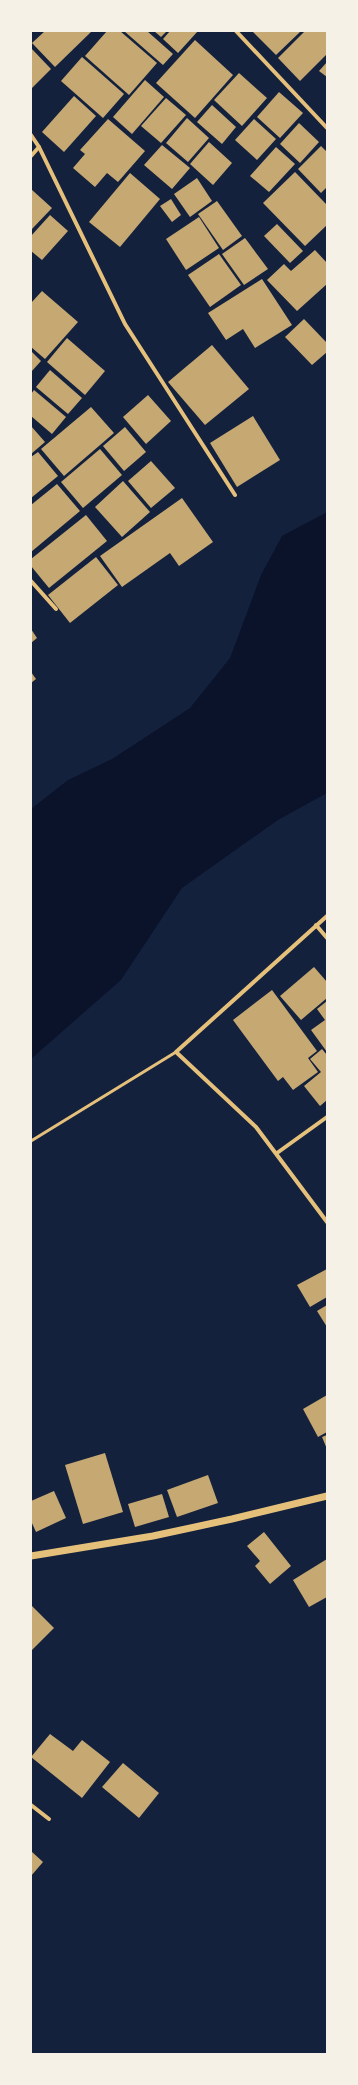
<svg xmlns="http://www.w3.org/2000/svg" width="358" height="2085" viewBox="0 0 358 2085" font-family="Quicksand,sans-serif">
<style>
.water{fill:#0b132b}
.building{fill:#c6a872}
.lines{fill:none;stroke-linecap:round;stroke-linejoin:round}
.service{stroke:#e5c07b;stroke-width:3}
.minor{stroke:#e5c07b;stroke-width:4}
.tertiary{stroke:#e5c07b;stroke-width:7}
</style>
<rect width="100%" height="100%" fill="#14213d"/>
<path class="water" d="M327 512V793L278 820 182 888 121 980 31 1059V809L68 780 112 759 190 708 230 658 261 575 282 536Z"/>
<g class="building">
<path d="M45 31H92L55 67 32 43Z"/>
<path d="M107 31H120L157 63 129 95 85 56Z"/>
<path d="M124 31H147L173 54 163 65Z"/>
<path d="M154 31H167L161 37Z"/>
<path d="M170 31H198L178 53 163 39Z"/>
<path d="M252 31H301L276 55Z"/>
<path d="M305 31H327V54L300 81 278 58Z"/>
<path d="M195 40 233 75 195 118 156 83Z"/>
<path d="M31 48 51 69 31 89Z"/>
<path d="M82 57 124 94 103 118 61 81Z"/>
<path d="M327 62V77L319 71Z"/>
<path d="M239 73 267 98 242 126 214 100Z"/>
<path d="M145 80 164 97 132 134 113 117Z"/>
<path d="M279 92 303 113 280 138 257 117Z"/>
<path d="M74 96 96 116 64 152 42 132Z"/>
<path d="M166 98 186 115 161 143 141 126Z"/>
<path d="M212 105 236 127 222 144 197 122Z"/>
<path d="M187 118 209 138 188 162 166 143Z"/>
<path d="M108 119 145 151 118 182 107 173 95 187 73 168 85 154 80 150Z"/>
<path d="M254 119 276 139 257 160 235 140Z"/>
<path d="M299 123 319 142 300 163 280 144Z"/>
<path d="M209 142 232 163 213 185 190 164Z"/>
<path d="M162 145 190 168 172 189 144 165Z"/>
<path d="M321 146 327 152V187L321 193 298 169Z"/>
<path d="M276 147 295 164 269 192 250 176Z"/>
<path d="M295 172 327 205V225L305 246 263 203Z"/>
<path d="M130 173 160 199 120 247 89 222Z"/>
<path d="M197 178 212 201 190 217 174 194Z"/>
<path d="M31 189 52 208 31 230Z"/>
<path d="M171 199 181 215 172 222 160 206Z"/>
<path d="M217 201 242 236 223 250 198 214Z"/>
<path d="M50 215 68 231 42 260 31 251V236Z"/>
<path d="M199 217 219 248 186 270 166 239Z"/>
<path d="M277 224 303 251 290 263 264 236Z"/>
<path d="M245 238 268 269 244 285 222 254Z"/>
<path d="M315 250 327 263V284L297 311 267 280 284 264 291 271Z"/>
<path d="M219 254 241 285 210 307 188 275Z"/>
<path d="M262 279 292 325 255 348 243 329 226 340 208 313Z"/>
<path d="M42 291 78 322 45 359 31 347V303Z"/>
<path d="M304 319 327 343V352L312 365 285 337Z"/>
<path d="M67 338 105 371 85 395 47 362Z"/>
<path d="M212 345 249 389 205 425 168 382Z"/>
<path d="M31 351 41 361 31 372Z"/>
<path d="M50 370 82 398 68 414 36 387Z"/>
<path d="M34 390 66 417 52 434 31 416V394Z"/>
<path d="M148 395 171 421 146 444 123 417Z"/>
<path d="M91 407 114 433 64 476 41 449Z"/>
<path d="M253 416 280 460 237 487 210 443Z"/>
<path d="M31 426 45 442 31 454Z"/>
<path d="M125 427 146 452 124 471 103 446Z"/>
<path d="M100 449 122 475 83 508 61 482Z"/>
<path d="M38 452 58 476 31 498V457Z"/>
<path d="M151 461 175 488 151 508 128 481Z"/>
<path d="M123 481 150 512 122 537 95 507Z"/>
<path d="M57 484 80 511 31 552V505Z"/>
<path d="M182 498 213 542 179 566 170 553 122 587 100 556Z"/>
<path d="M86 515 107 541 49 588 31 566V559Z"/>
<path d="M96 557 118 585 70 623 48 595Z"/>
<path d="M31 629 37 638 31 643Z"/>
<path d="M31 672 36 679 31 683Z"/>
<path d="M314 967 327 982V998L301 1020 280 996Z"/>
<path d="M272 990 317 1051 308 1058 318 1072 293 1090 283 1077 278 1081 233 1020Z"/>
<path d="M327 1001V1052L311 1030 325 1020 317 1009Z"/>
<path d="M322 1049 327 1055V1100L320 1106 304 1086 321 1072 310 1059Z"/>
<path d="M327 1269V1297L310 1307 297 1285Z"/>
<path d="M327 1305V1327L317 1311Z"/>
<path d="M327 1395V1432L318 1437 303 1409Z"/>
<path d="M327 1435V1449L322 1437Z"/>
<path d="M105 1453 123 1512 83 1524 65 1465Z"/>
<path d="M208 1475 218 1503 177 1517 167 1490Z"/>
<path d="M54 1491 66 1518 36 1532 31 1521V1501Z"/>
<path d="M162 1494 169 1517 135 1527 128 1504Z"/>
<path d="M264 1532 291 1566 270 1584 255 1566 260 1561 247 1546Z"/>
<path d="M327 1559V1597L309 1607 293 1580Z"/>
<path d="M31 1605 54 1628 31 1651Z"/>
<path d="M50 1734 73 1751 82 1740 110 1762 82 1798 31 1757Z"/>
<path d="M123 1763 159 1793 139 1818 102 1787Z"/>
<path d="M31 1851 43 1862 31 1876Z"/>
</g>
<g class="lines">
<path class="service" d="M31 1141 176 1052"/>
<g class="minor">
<path d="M236 31 327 128"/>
<path d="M31 135 39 147 125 324 235 495"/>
<path d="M31 156 39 147"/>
<path d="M31 581 56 609"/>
<path d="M327 916 176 1052 256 1127 327 1222"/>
<path d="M316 925 327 938"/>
<path d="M277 1153 327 1117"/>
<path d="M31 1805 49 1819"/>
</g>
<path class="tertiary" d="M31 1556 153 1536 232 1519 327 1496"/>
</g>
<rect width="358" height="2085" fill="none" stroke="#f6f1e7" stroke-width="64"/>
</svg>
